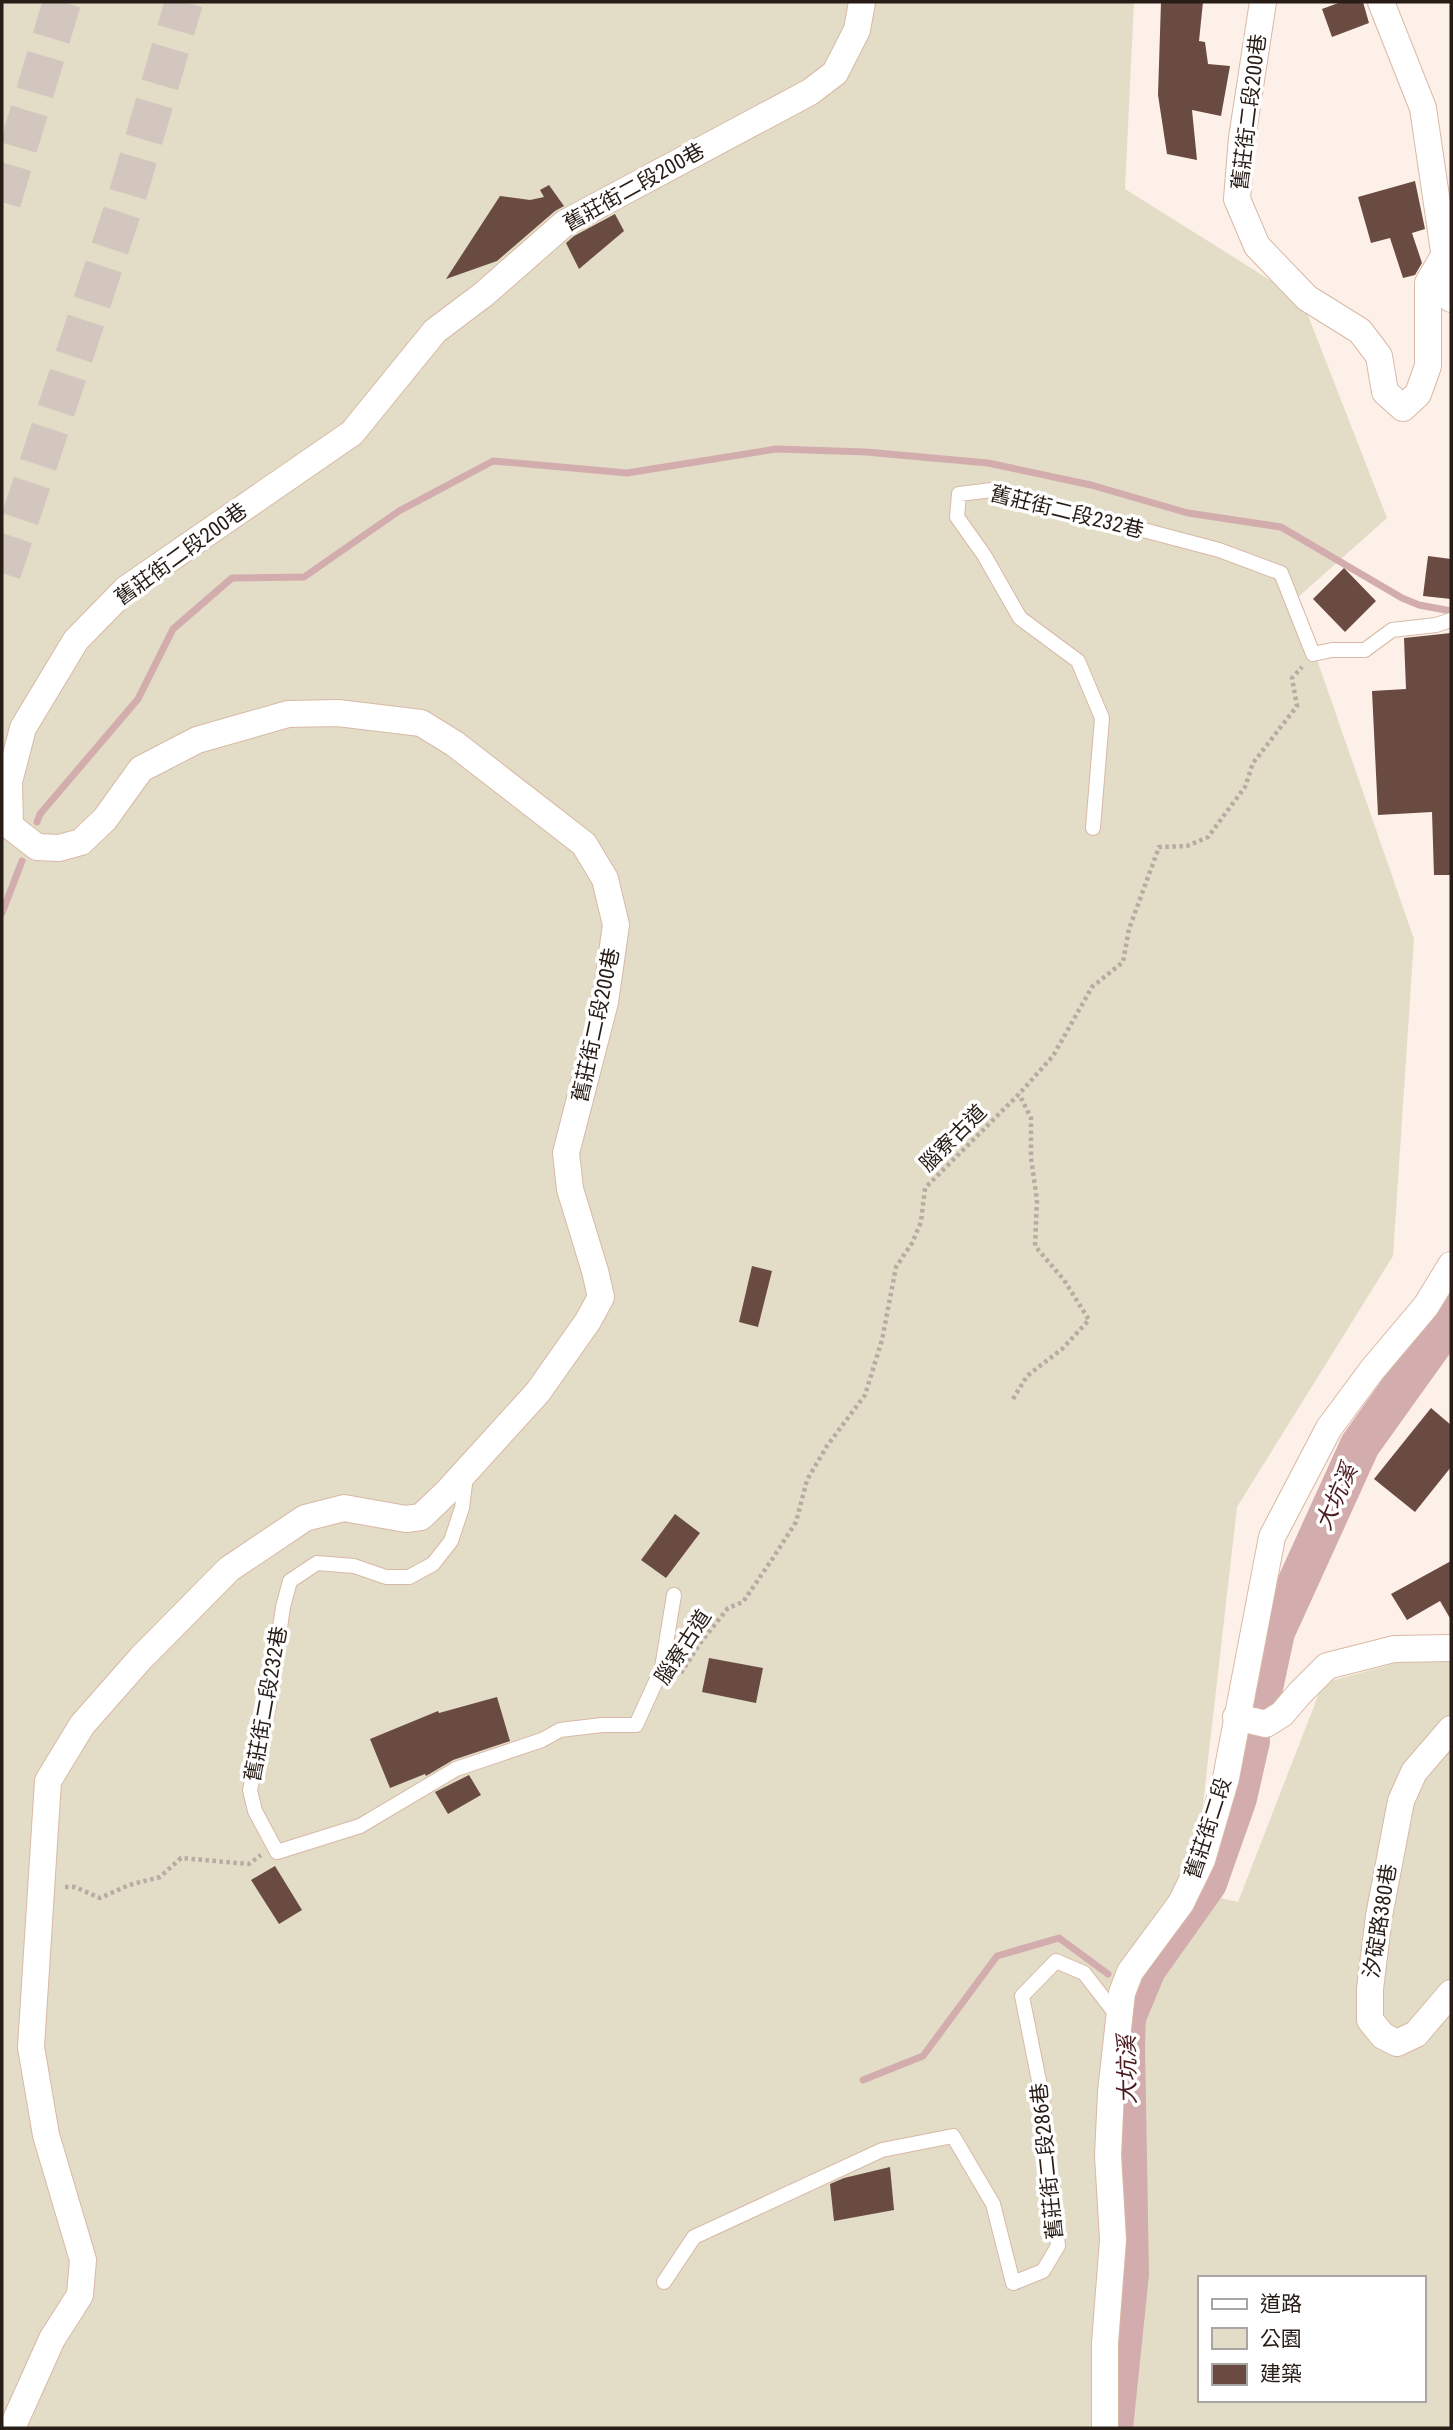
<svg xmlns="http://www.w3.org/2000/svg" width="1453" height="2430" viewBox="0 0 1453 2430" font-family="'Roboto Condensed','Noto Sans TC',sans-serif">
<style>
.green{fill:#e3ddc8;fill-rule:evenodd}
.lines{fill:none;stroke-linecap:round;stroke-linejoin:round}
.stream{stroke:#d3adae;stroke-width:7}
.river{stroke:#d3adae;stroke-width:40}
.building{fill:#6a4b42}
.highway-tunnel{stroke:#d2c6be;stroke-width:38;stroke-dasharray:38 19;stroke-linecap:butt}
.lane-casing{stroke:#d8b9a5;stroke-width:16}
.street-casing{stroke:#d8b9a5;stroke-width:28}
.path{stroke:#b7aba3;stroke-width:4.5;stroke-dasharray:3.5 3.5;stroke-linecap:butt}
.lane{stroke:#fff;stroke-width:14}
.street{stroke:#fff;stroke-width:26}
.labels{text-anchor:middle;stroke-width:7;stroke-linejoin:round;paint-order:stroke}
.street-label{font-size:21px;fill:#281d16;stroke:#fff}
.water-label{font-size:23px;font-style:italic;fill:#4c1b20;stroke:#fff}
</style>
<rect width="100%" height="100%" fill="#fdf0e8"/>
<path class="green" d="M2 2H1134L1125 189 1302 300 1387 518 1296 599 1414 939 1393 1256 1237 1507 1193 1892 1238 1902 1323 1683 1451 1648V2428H2ZM1199 2278H1423V2400H1199Z"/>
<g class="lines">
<g class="stream">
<path d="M37 822 40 814 138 699 173 629 232 578 304 577 399 511 493 461 627 473 776 449 866 452 988 463 1091 485 1188 513 1281 527 1402 598 1419 605 1451 611"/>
<path d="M2 913 22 861"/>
<path d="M863 2080 923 2056 997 1956 1059 1938 1108 1974"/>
</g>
<g class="river">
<path d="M1260 1702 1275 1632 1360 1445 1445 1326 1451 1312"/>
<path d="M1113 2428 1129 2274 1125 2044 1126 2017 1146 1969 1207 1883 1237 1798 1250 1741"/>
</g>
</g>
<g class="building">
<path d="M1161 2H1203L1199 41 1205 42 1208 64 1230 66 1221 116 1192 110 1197 160 1167 154 1158 95Z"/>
<path d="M1341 2H1363L1369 23 1332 37 1322 9Z"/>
<path d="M1415 181 1425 229 1412 233 1422 263 1415 275 1403 278 1390 238 1371 243 1358 197Z"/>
<path d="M549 185 564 206 555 211 497 261 446 279 500 196 530 200 544 197 540 190Z"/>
<path d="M615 214 624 231 579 269 566 243 574 236Z"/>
<path d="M1428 556 1451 559V599L1423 596Z"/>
<path d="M1344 568 1376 601 1345 632 1313 599Z"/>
<path d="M1451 633V875H1434L1432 812 1378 815 1372 691 1406 689 1404 638Z"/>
<path d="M752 1266 772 1271 758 1327 739 1322Z"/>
<path d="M1431 1408 1451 1425V1467L1415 1512 1374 1479Z"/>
<path d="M675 1514 700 1533 666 1578 641 1560Z"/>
<path d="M1451 1561V1620L1440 1601 1407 1620 1391 1594Z"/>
<path d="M709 1658 763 1668 756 1703 702 1692Z"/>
<path d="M497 1697 510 1741 453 1760 426 1776 425 1774 390 1788 370 1739 438 1711 439 1713Z"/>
<path d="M469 1775 481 1795 448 1814 435 1792Z"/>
<path d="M275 1866 302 1910 279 1924 251 1880Z"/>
<path d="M890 2167 894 2210 834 2221 830 2184 844 2178Z"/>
</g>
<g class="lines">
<g class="highway-tunnel">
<path d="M2 202 62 2"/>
<path d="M2 573 127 197 184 2"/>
</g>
<defs>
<g id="lane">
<path d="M1093 828 1102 718 1078 661 1020 618 984 555 957 517 959 494 992 490 1219 550 1281 573 1313 654 1332 650H1365L1392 630 1436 625 1451 620"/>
<path d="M466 1476 462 1508 451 1541 433 1564 409 1577H386L354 1566 317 1563 290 1581 283 1607 269 1705 250 1790 255 1811 277 1852 360 1826 456 1769 542 1740 560 1730 602 1725H636L662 1668 674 1595"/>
<path d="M664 2282 694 2237 882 2150 953 2136 993 2204 1013 2283 1043 2271 1058 2246 1042 2096 1022 1996 1056 1961 1084 1973 1119 2018"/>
</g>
<g id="street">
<path d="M1263 2 1242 138 1237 199 1257 246 1307 298 1360 331 1379 356 1385 392 1403 408 1418 394 1428 366V283L1445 254"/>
<path d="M1381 2 1423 108 1451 299"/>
<path d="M1236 1717 1266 1724 1282 1714 1300 1693 1327 1666 1394 1649 1451 1648"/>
<path d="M1451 1729 1414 1772 1401 1801 1379 1916 1370 1989V2020L1383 2036 1397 2043 1416 2034 1451 1993"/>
<path d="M12 2428 52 2339 80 2295 83 2260 46 2135 31 2047 48 1781 82 1725 141 1658 229 1569 305 1518 344 1508 406 1519 421 1517 449 1490 538 1392 588 1321 601 1297 595 1271 570 1189 566 1153 605 1002 616 925 605 879 584 844 455 744 421 723 338 713 288 714 197 740 141 769 105 819 81 842 59 848 37 847 10 826 9 782 23 728 76 640 126 589 352 433 435 331 484 294 565 223 810 92 835 73 857 30 862 2"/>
<path d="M1105 2428V2343L1113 2240 1108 2155 1111 2092 1122 1993 1130 1972 1181 1903 1202 1860 1226 1778 1272 1537 1329 1428 1372 1370 1426 1306 1451 1265"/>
</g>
</defs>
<use href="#lane" class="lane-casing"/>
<use href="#street" class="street-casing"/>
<g class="path">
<path d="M1013 1399 1027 1376 1062 1349 1089 1320 1064 1280 1035 1246 1037 1200 1031 1158V1118L1019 1094"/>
<path d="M681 1673 701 1642 728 1608 743 1602 773 1558 796 1522 807 1480 827 1446 865 1395 882 1340 896 1267 912 1243 921 1222 925 1188 1019 1094 1053 1056 1092 987 1123 962 1129 929 1159 847 1187 846 1208 837 1245 787 1253 763 1297 706 1292 678 1302 667"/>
<path d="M65 1887H75L100 1898 129 1885 160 1877 181 1858 249 1864 261 1855"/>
</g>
<use href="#lane" class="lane"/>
<use href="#street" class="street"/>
</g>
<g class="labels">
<g class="street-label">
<text transform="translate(1249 112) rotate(-83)" y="7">舊莊街二段200巷</text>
<text transform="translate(634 187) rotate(-29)" y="7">舊莊街二段200巷</text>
<text transform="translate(1067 512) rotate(14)" y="7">舊莊街二段232巷</text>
<text transform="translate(181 554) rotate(-36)" y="7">舊莊街二段200巷</text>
<text transform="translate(596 1025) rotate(-78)" y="7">舊莊街二段200巷</text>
<text transform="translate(953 1138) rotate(-45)" y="7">腦寮古道</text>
<text transform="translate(683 1647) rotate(-57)" y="7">腦寮古道</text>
<text transform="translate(266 1704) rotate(-80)" y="7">舊莊街二段232巷</text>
<text transform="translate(1208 1828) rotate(-72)" y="7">舊莊街二段</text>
<text transform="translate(1380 1921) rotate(-81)" y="7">汐碇路380巷</text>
<text transform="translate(1047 2161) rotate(-96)" y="7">舊莊街二段286巷</text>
</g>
<g class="water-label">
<text transform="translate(1336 1497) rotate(-66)" y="8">大坑溪</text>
<text transform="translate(1127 2070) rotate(-91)" y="8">大坑溪</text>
</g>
</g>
<rect width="1453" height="2430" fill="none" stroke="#281d16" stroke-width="7"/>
<rect x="1198" y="2276" width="228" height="126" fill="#ffffff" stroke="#a9a5a2" stroke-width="2"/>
<rect x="1212" y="2299" width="35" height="10" fill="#ffffff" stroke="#a9a5a2" stroke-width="2"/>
<text x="1260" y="2311" font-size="21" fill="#281d16">道路</text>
<rect x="1212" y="2328" width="35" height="21" fill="#e3ddc8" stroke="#a9a5a2" stroke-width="2"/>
<text x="1260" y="2346" font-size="21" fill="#281d16">公園</text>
<rect x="1212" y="2364" width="35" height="21" fill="#6a4b42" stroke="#a9a5a2" stroke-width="2"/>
<text x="1260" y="2381" font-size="21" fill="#281d16">建築</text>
</svg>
